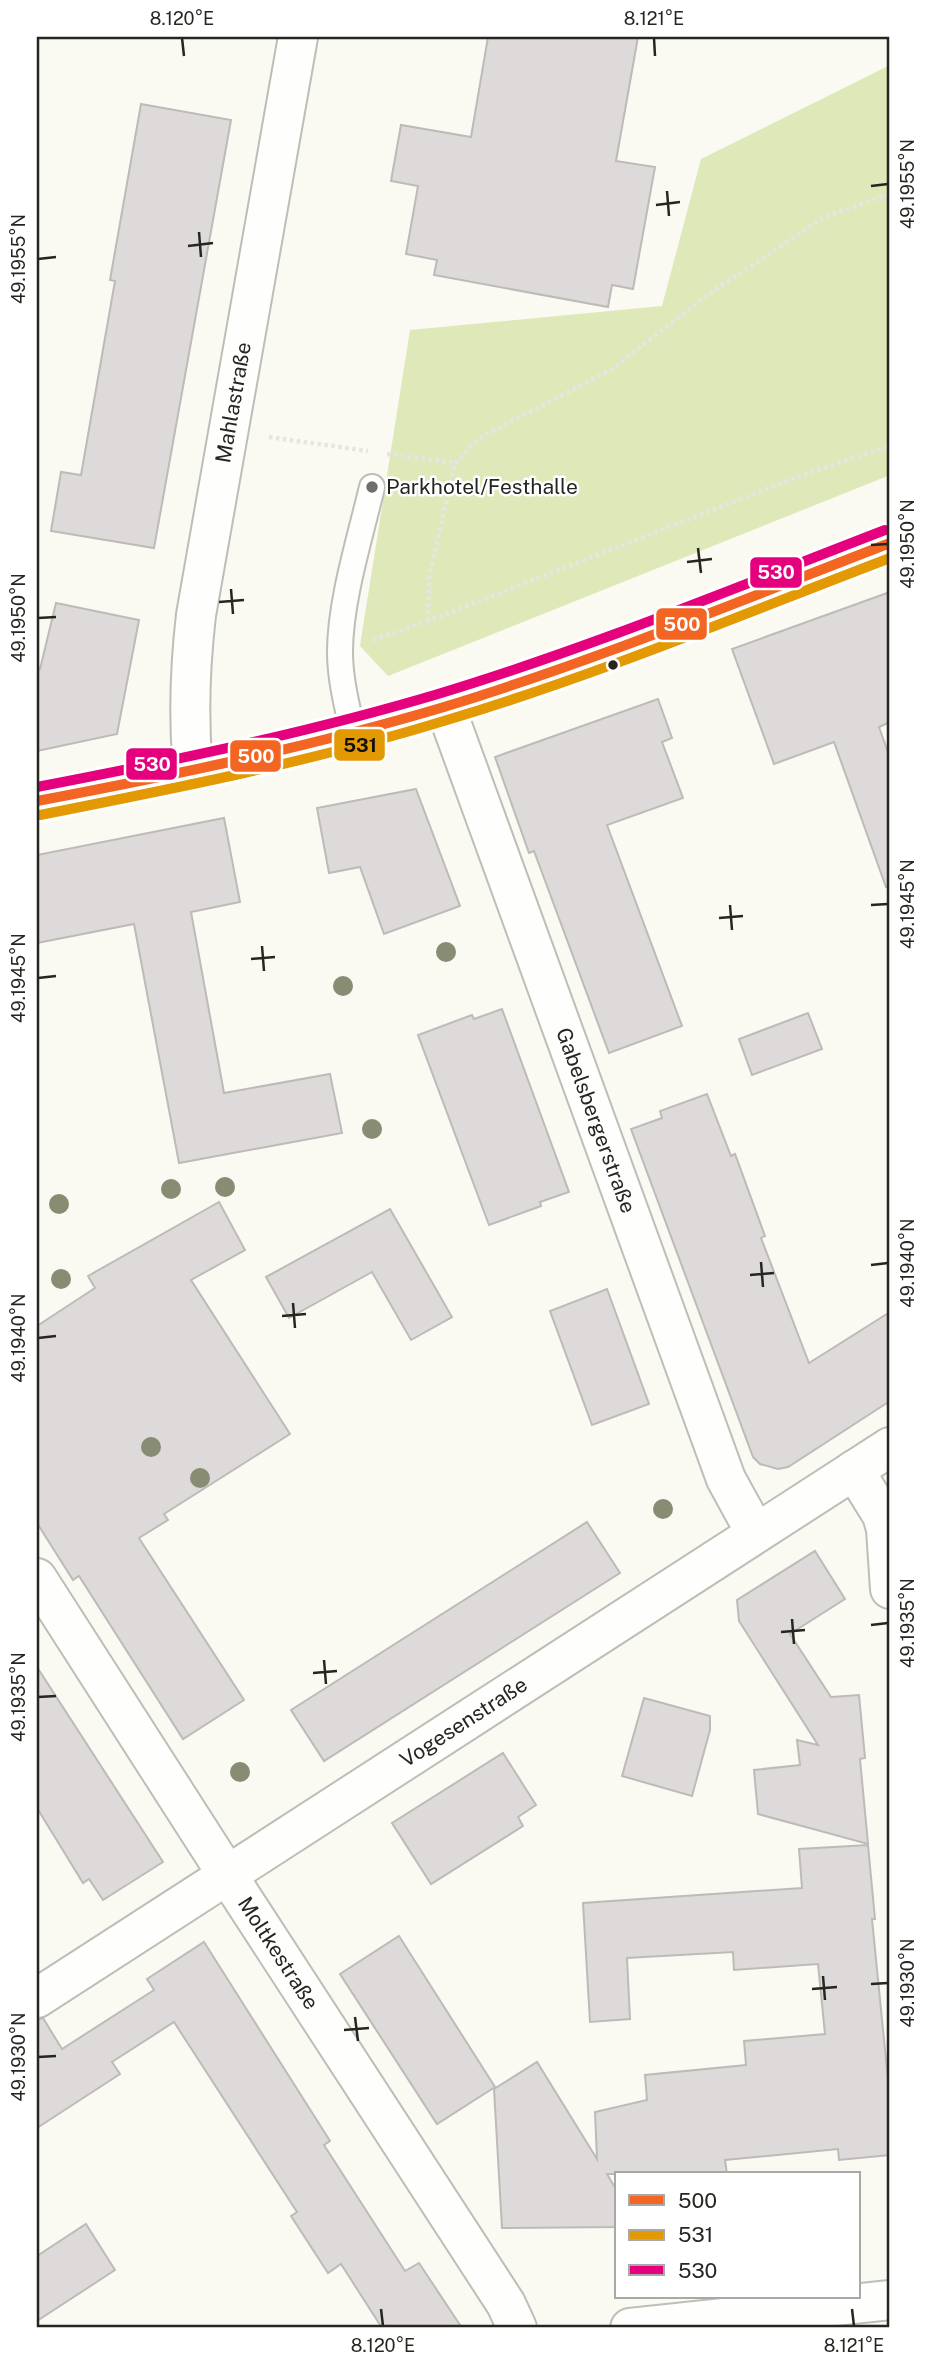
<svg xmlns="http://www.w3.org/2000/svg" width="927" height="2365" viewBox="0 0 927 2365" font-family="'Public Sans',sans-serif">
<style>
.green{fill:#dee8b9}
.building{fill:#dddad9;stroke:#bdbbb9;stroke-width:2}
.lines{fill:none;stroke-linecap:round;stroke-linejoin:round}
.lane-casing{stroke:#bebeb8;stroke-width:28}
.street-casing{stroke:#bebeb8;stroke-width:42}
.secondary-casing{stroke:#bebeb8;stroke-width:42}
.path{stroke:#e5e5e3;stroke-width:4.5;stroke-dasharray:3.5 3.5;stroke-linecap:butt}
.lane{stroke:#fefefd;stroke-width:24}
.street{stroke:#fefefd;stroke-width:38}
.secondary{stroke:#fefefd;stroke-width:38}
.bus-1-casing{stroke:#fff;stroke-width:16}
.bus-2-casing{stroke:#fff;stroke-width:16}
.bus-3-casing{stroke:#fff;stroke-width:16}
.bus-1{stroke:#f26522;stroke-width:10}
.bus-2{stroke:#e29903;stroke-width:10}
.bus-3{stroke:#e5007d;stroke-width:10}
.tree{fill:#888c72}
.ticks{fill:none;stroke:#262621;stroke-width:2.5}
.poi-dot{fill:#70706a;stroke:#fff;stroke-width:2.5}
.bus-dot{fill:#262621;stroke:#fff;stroke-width:2.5}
.labels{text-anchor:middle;stroke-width:5;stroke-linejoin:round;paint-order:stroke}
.street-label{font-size:21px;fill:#262621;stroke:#fff}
.poi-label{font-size:21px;fill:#262621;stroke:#fff;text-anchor:start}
.line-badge{stroke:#fff;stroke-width:2.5}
.badge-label{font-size:19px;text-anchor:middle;font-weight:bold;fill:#fff}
.pale-badge-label{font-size:19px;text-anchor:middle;font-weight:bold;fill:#111}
.neatline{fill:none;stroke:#262621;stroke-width:2.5}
.ticks-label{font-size:18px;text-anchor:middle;fill:#262621}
</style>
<rect width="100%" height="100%" fill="#faf9f2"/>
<path class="green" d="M890 65V475L388 676 360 646 410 330 662 306 701 159Z"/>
<g class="building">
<path d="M488 37H638L616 161 655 167 633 289 612 285 608 307 434 275 437 260 406 254 418 186 391 181 401 125 471 137Z"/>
<path d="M141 104 231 120 154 548 51 531 61 472 81 475 115 281 110 280Z"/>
<path d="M890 592V722L879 727 890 758V886L886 887 834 742 774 764 732 649Z"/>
<path d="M56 603 139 620 117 734 37 751V670L40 669Z"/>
<path d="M658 699 672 738 662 742 683 798 607 825 682 1026 609 1053 534 851 529 853 495 757Z"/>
<path d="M416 789 460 906 384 934 360 867 329 873 317 808Z"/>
<path d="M224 818 240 902 191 912 224 1093 330 1074 342 1133 179 1163 134 924 37 943V855Z"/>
<path d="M502 1009 569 1192 540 1202 541 1206 489 1225 418 1035 472 1015 474 1019Z"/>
<path d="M808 1013 822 1049 752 1075 739 1039Z"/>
<path d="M707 1094 731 1156 735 1154 765 1236 761 1238 809 1363 890 1312V1401L788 1467 778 1469 760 1464 753 1457 631 1129 662 1118 660 1111Z"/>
<path d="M219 1202 245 1250 191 1280 290 1434 164 1514 168 1520 139 1538 244 1700 183 1739 79 1576 73 1580 37 1523V1326L95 1288 88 1276Z"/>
<path d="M390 1209 452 1317 411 1340 372 1272 289 1318 266 1277Z"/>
<path d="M607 1289 649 1404 592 1425 550 1311Z"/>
<path d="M587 1522 620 1573 324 1761 291 1710Z"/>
<path d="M815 1551 845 1599 790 1634 831 1697 859 1695 865 1758 860 1759 868 1844 758 1814 754 1770 800 1765 797 1740 818 1745 739 1621 737 1600Z"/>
<path d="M37 1667 163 1862 103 1900 89 1879 83 1883 37 1808Z"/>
<path d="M644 1698 710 1716V1730L692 1796 622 1776Z"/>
<path d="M503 1753 536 1805 518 1817 523 1826 431 1884 392 1823Z"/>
<path d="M868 1845 875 1919H872L890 2100V2155L839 2160 838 2149 725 2160 727 2174H607L617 2191V2227L502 2228 494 2089 537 2062 597 2159 595 2112 647 2100 645 2075 746 2065 744 2041 825 2034 818 1964 734 1970 733 1952 627 1958 630 2019 590 2022 583 1903 802 1888 799 1849Z"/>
<path d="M399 1936 495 2087 437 2124 340 1974Z"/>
<path d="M204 1942 330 2141 324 2145 405 2271 419 2263 462 2328H382L341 2264 328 2273 291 2216 297 2212 174 2022 112 2062 120 2074 37 2128V2020L43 2018 62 2049 154 1990 147 1979Z"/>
<path d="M86 2224 115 2270 37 2321V2256Z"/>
</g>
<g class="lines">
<defs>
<path id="lane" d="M353 733C347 706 340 679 340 652 340 601 360 538 372 487"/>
<g id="street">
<path id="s1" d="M445 706 726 1479 755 1532"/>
<path id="s2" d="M193 770C188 717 190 667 196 615L298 37"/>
<path d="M854 1470 882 1515 886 1529 890 1589"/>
<path id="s3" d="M37 1578 228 1876 506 2304 517 2328"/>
<path id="s4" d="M37 1998C322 1816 605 1629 890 1447"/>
<path d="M630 2328 890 2300"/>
</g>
<path id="secondary" d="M37 801C173 775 310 747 443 707 595 661 742 599 890 543"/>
</defs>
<use href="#lane" class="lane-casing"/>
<use href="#street" class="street-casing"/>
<use href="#secondary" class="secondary-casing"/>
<g class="path">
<path d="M269 437 368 451"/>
<path d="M387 454 455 463"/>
<path d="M428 621 429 578 455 463 479 438 611 370 707 295 824 217 890 194"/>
<path d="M373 640 428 621 805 474 890 446"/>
</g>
<use href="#lane" class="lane"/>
<use href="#street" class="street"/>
<use href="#secondary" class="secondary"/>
<defs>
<path id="bus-1" d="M37 801C174 775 310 747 444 707 595 661 742 600 890 543"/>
<path id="bus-2" d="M40 815C177 788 314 761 447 720 598 675 743 614 890 558"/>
<path id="bus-3" d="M37 787C172 761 307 733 438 694 590 648 737 587 885 530"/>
</defs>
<use href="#bus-1" class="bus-1-casing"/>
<use href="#bus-2" class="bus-2-casing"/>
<use href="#bus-3" class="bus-3-casing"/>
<use href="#bus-1" class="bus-1"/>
<use href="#bus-2" class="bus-2"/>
<use href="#bus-3" class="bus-3"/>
</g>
<g class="tree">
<circle cx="446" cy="952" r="10"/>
<circle cx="343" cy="986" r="10"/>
<circle cx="372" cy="1129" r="10"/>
<circle cx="225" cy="1187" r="10"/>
<circle cx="171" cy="1189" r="10"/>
<circle cx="59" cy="1204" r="10"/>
<circle cx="61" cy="1279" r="10"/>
<circle cx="151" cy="1447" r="10"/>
<circle cx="200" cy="1478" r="10"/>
<circle cx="663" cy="1509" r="10"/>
<circle cx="240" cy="1772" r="10"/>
</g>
<path class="ticks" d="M182 38 184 56M654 38 655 56M871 186 888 184M667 191 669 216M656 205 680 202M199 232 201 257M188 246 213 243M38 259 56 257M871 545 888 544M698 548 701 573M687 562 712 559M231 589 233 614M219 602 244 600M38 618 56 617M730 905 732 930M871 905 888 904M719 918 743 916M262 946 264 971M251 959 275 957M38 978 56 976M761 1262 763 1287M871 1265 888 1263M750 1275 774 1273M293 1303 295 1328M282 1316 306 1314M38 1338 56 1336M792 1619 794 1644M871 1625 888 1623M781 1632 805 1630M324 1660 326 1684M313 1673 337 1671M38 1697 56 1696M823 1976 825 2000M871 1984 888 1983M812 1989 837 1987M355 2017 358 2041M344 2030 369 2028M38 2057 56 2056M381 2309 383 2326M852 2309 854 2326"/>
<circle class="poi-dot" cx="372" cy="487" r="7"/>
<circle class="bus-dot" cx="613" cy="665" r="6"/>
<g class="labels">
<g class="street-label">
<text dy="7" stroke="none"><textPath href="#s2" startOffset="371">Mahlastraße</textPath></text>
<text dy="7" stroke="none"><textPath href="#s1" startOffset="441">Gabelsbergerstraße</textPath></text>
<text dy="7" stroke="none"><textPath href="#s4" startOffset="508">Vogesenstraße</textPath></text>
<text dy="7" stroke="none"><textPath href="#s3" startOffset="446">Moltkestraße</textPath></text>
</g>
<g class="poi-label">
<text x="386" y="494">Parkhotel/Festhalle</text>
</g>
</g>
<g class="line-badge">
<rect x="749" y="556" width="54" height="33" rx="7" fill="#e5007d"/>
<rect x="655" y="607" width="53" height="34" rx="7" fill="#f26522"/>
<rect x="333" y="728" width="53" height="34" rx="7" fill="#e29903"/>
<rect x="229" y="739" width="53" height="34" rx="7" fill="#f26522"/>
<rect x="125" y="747" width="53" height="34" rx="7" fill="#e5007d"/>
</g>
<g class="badge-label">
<text x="776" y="579">530</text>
<text x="682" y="631">500</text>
<text x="256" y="763">500</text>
<text x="152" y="771">530</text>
</g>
<g class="pale-badge-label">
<text x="360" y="752">531</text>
</g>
<rect width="927" height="2365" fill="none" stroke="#ffffff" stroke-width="77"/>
<rect x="615" y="2172" width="245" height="126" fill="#ffffff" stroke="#a8a8a6" stroke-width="2"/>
<rect x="629" y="2195" width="35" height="10" fill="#f26522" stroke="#a8a8a6" stroke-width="2"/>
<text x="678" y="2208" font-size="21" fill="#262621">500</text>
<rect x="629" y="2230" width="35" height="10" fill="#e29903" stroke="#a8a8a6" stroke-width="2"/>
<text x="678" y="2242" font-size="21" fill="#262621">531</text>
<rect x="629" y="2265" width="35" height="10" fill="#e5007d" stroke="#a8a8a6" stroke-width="2"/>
<text x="678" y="2278" font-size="21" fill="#262621">530</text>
<rect x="38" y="38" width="850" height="2288" class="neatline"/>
<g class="ticks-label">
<text x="182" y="25">8.120°E</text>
<text x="654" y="25">8.121°E</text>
<text transform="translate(908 184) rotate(-90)" y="6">49.1955°N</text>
<text transform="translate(19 259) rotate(-90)" y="6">49.1955°N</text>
<text transform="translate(908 544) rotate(-90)" y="6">49.1950°N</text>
<text transform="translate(19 618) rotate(-90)" y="6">49.1950°N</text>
<text transform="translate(908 904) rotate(-90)" y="6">49.1945°N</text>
<text transform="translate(19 978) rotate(-90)" y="6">49.1945°N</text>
<text transform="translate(908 1263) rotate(-90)" y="6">49.1940°N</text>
<text transform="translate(19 1338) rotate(-90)" y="6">49.1940°N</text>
<text transform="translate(908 1623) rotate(-90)" y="6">49.1935°N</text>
<text transform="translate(19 1697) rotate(-90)" y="6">49.1935°N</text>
<text transform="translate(908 1983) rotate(-90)" y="6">49.1930°N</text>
<text transform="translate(19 2057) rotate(-90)" y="6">49.1930°N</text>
<text x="383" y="2352">8.120°E</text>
<text x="854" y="2352">8.121°E</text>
</g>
</svg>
